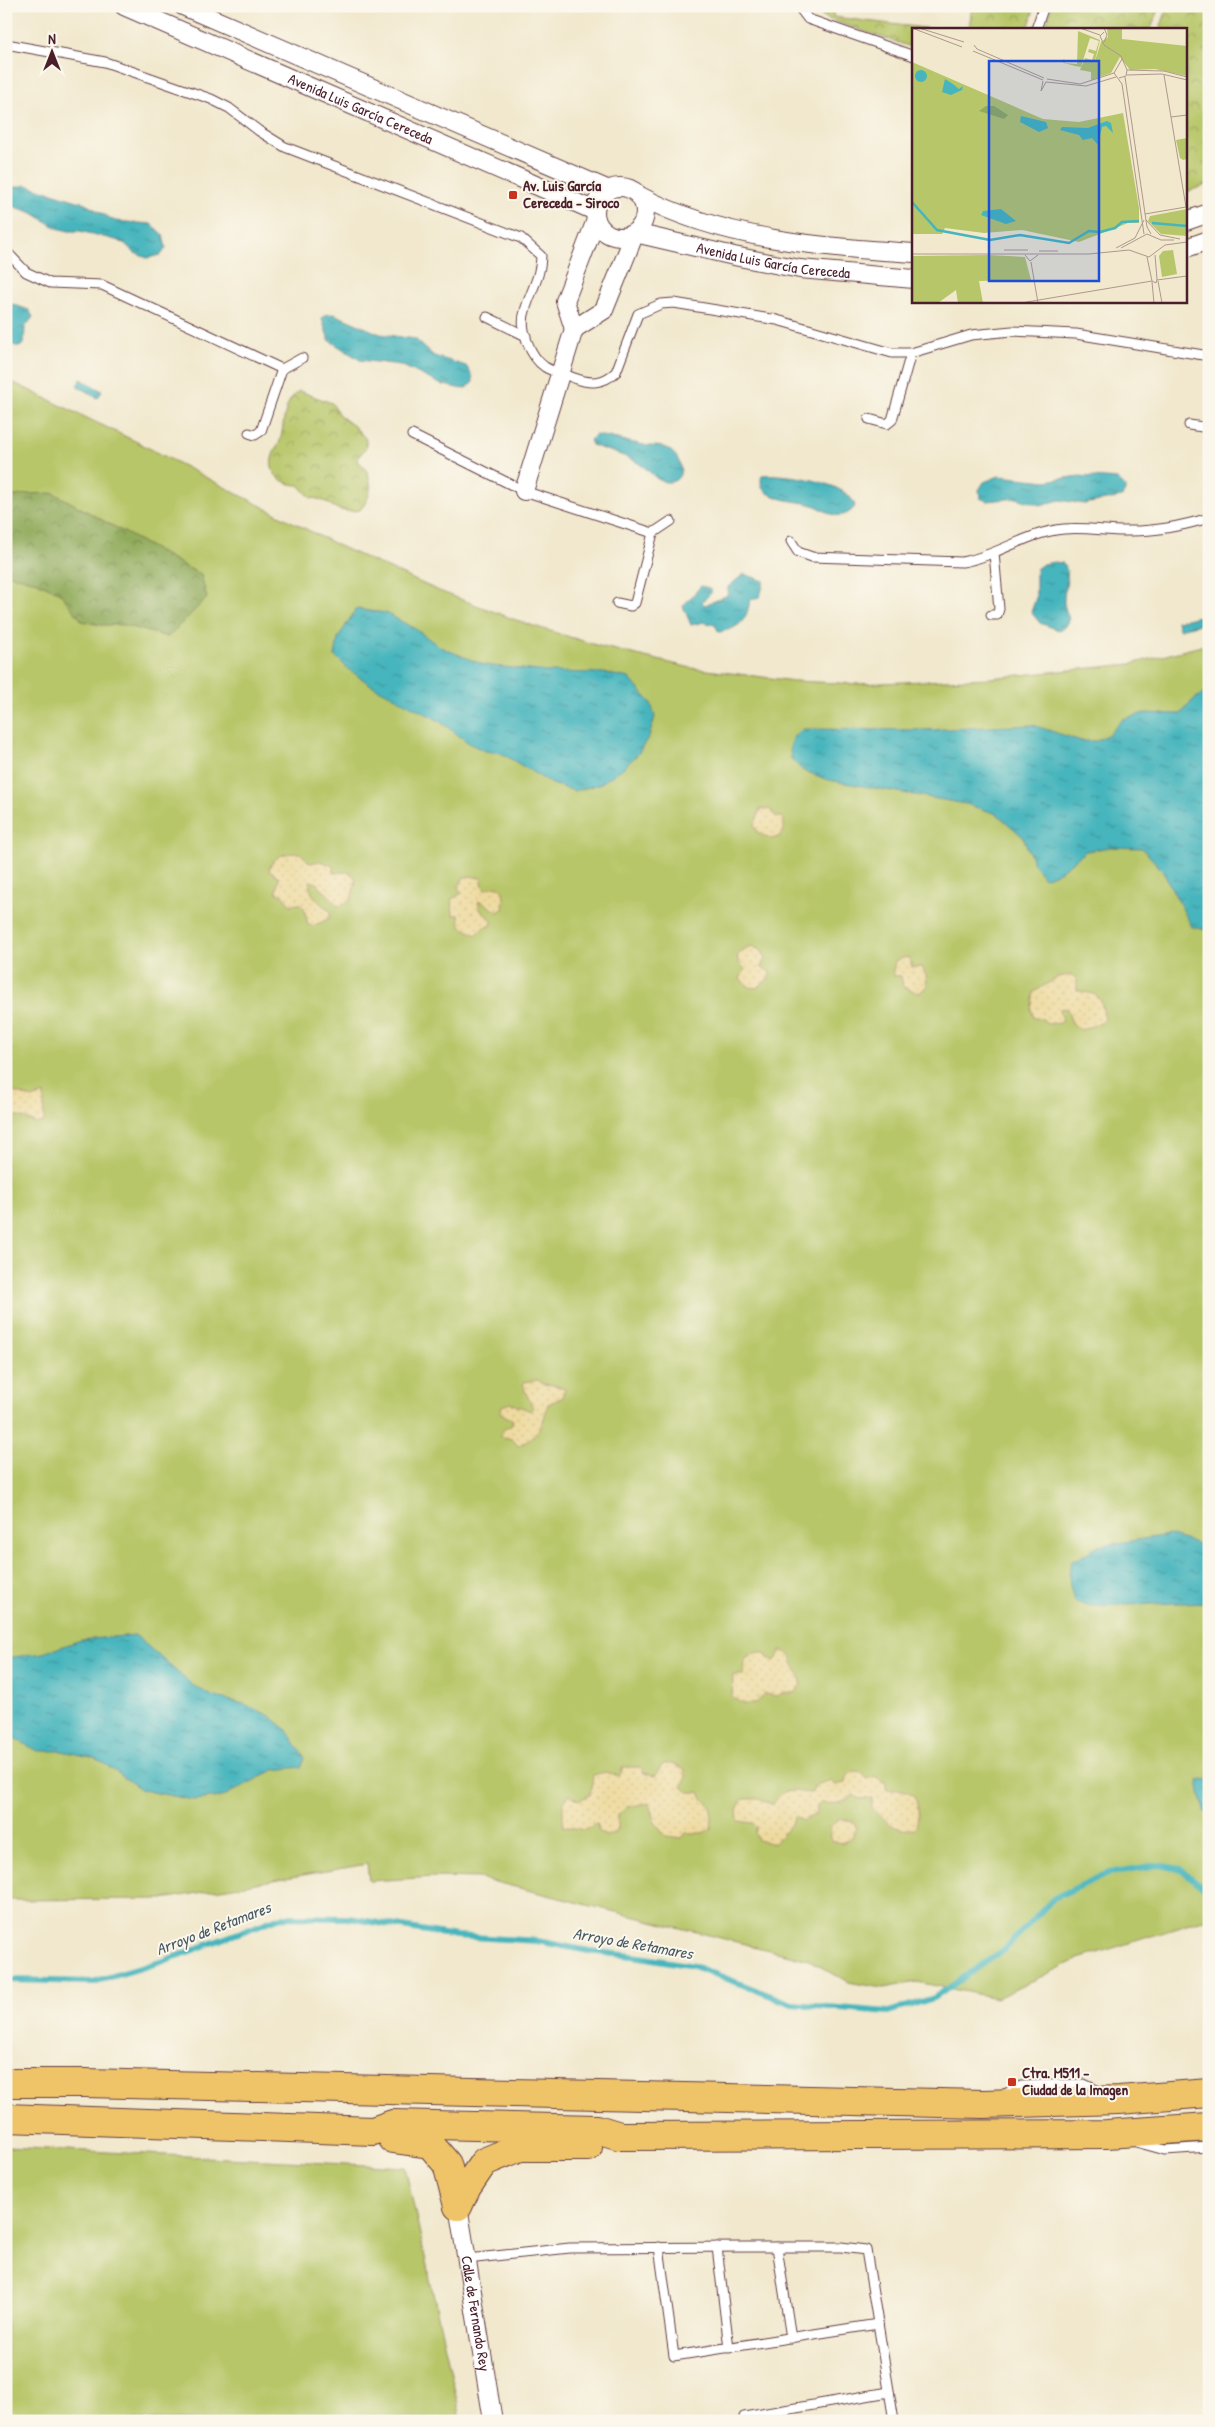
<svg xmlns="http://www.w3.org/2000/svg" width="1215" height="2427" viewBox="0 0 1215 2427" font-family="'Patrick Hand',sans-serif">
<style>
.green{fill:#b7c668;stroke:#80724a}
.forest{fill:url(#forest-crowns);stroke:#6e6544}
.sand{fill:url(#sand-dots);stroke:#9c7c64}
.park{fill:url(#park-crowns);stroke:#80724a}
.water{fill:url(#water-ripples);stroke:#486a74}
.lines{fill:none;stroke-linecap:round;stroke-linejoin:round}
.stream{stroke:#46b5bd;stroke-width:6}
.service-casing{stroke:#633d43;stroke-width:11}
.minor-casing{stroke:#633d43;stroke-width:20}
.trunk-casing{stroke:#633d43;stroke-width:30}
.service{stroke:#fff;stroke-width:9}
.minor{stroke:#fff;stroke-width:18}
.trunk{stroke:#efc469;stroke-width:28}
.poi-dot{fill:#c8321e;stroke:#fbf7ec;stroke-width:2}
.labels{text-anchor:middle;stroke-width:4;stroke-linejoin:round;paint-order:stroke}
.street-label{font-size:15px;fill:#4a1f2b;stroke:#fbf7ec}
.poi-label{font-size:15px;font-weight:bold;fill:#4a1f2b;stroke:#fbf7ec;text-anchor:start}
.water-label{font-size:16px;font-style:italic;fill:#485b65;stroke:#fbf7ec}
.inset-river{fill:none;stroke:#46b5bd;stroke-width:2.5}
.inset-road{fill:none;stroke:#ae988c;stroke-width:1}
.view{fill:#1d4ed8;fill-opacity:0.15;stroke:#1d4ed8;stroke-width:2.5}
.inset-edge{fill:none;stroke:#4a1f2b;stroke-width:2.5}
</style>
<defs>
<pattern id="forest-crowns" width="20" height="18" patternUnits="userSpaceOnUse" patternTransform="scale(1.25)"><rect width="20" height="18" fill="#91ab5c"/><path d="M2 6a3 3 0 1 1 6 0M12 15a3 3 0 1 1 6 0" fill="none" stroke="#788b4c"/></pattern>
<pattern id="sand-dots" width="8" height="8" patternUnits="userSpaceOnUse" patternTransform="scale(1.25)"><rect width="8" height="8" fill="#eeda9e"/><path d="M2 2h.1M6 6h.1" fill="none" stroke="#cebb88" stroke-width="1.8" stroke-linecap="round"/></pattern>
<pattern id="park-crowns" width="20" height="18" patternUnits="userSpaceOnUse" patternTransform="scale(1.25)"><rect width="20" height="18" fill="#b7c668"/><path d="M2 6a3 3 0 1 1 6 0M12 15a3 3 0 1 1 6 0" fill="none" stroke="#97a056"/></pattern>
<pattern id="water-ripples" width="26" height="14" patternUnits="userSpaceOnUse" patternTransform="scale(1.25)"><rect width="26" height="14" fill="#46b5bd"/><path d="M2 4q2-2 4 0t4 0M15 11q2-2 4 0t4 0" fill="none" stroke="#3c939a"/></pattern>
</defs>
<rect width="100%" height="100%" fill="#fbf7ec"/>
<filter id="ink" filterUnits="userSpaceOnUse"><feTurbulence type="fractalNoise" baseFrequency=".02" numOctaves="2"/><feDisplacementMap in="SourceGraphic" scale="10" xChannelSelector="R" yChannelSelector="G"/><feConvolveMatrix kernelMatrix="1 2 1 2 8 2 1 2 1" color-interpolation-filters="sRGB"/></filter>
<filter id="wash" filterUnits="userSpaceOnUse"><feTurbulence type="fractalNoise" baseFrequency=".0096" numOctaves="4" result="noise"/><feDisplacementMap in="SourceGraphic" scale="20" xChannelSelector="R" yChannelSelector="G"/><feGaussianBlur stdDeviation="1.12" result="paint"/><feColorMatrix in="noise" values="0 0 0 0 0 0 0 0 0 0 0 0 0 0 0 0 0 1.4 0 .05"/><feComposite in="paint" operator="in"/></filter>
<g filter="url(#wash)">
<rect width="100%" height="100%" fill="#f1e8cd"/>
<g class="green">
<path d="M6 379 139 443 339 546 439 591 524 623 599 646 691 668 794 681 859 684 990 678 1131 664 1209 644V1918L1078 1959 997 1998 917 1982 883 1988 848 1982 809 1960 479 1878 434 1877 369 1881 367 1864 163 1899 6 1900Z"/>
<path d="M6 2147 405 2167 461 2419 6 2421Z"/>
</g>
<path class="forest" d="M54 493 201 575 207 598 168 637 124 625H100L82 621 60 593 37 582 6 574V498L26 494Z"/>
<g class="sand">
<path d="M760 809H770L776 817H782L784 821V831L779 837 771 839 758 833 754 826Z"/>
<path d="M300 853 310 863 321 861 333 866 334 873C343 873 350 868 356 880L351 900 341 906 336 905C331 894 320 890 317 883L310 881C307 894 321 904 330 911V918L313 926 308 925 304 908 300 904 290 905 283 895 276 892 279 877 269 870C274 854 285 853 300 853Z"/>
<path d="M470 876 481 878 484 889C489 889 492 886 497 886 506 887 504 903 503 909L498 912 481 901 478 902 481 911 492 920 491 926 484 927 476 935 460 926 459 915H453L452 899 462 893 458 888 464 877Z"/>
<path d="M751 946 761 950 766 958 761 967 770 972 769 978 757 988 750 987 740 979 745 969 739 963 737 957 741 951Z"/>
<path d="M906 957 910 959 912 967H922L926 975 927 987 919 993 903 987 901 976H894L893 971 895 961Z"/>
<path d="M1069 975 1077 978V990L1096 995 1101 1001 1105 1018 1101 1023 1081 1030 1072 1023 1067 1009 1062 1008 1059 1010 1063 1019 1061 1023 1047 1024 1043 1019 1034 1018 1031 1010 1034 992 1058 977Z"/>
<path d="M6 1090 33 1098 44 1094V1122L36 1124C24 1117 16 1117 6 1111Z"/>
<path d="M538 1380 543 1384 555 1385 565 1389 562 1398 548 1404C542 1427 540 1435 518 1446L512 1439 499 1436 504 1429 511 1426 513 1420 500 1413 502 1406 510 1403 531 1411 533 1408 525 1391 523 1382Z"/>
<path d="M781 1650C795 1656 790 1658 796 1669 799 1675 801 1677 801 1685L795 1693H783L777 1696 765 1694 755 1704H742L732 1697 733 1675H744L745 1659 757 1652 765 1653 768 1658 775 1661Z"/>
<path d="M663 1764H673L685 1770 686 1778 682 1787 688 1792H700L703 1799 710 1805 712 1817 711 1829 703 1833H686L682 1838 666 1836 654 1821 649 1803 627 1807 618 1815V1826L615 1833 606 1836 599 1832 596 1823 585 1830 563 1826V1804L569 1794 579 1800 590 1795 593 1775 605 1772 619 1776 623 1767H641L644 1773 655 1776Z"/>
<path d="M853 1771 861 1772 867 1779 876 1776 886 1783V1790C892 1791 898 1789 903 1790 921 1794 920 1816 915 1828 895 1834 886 1820 872 1808V1798L858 1799 854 1795C843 1802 836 1806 823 1802L817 1806 816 1814 803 1821 795 1816 788 1829 774 1844 758 1840 755 1833 757 1827 752 1823 738 1821 737 1810 742 1799H759L773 1805C783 1785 793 1792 811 1793L816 1785 832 1780 835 1785 845 1783 846 1777Z"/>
<path d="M841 1819 852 1821 857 1828 852 1837 842 1843 831 1841 830 1827Z"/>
</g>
<g class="park">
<path d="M808 6H834L833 17 932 29H914V48L828 19Z"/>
<path d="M972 6H1035L1028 29H969Z"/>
<path d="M1052 6H1159L1151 29H1045Z"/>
<path d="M1168 6H1209V184L1186 192V29H1160Z"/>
<path d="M299 391 332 403 339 415 354 426 366 439V448L358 457V461C374 474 374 495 360 510 330 515 335 500 311 498L299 485C285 485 269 476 272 459 273 451 280 445 281 437 285 420 283 402 299 391Z"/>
</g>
<g class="water">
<path d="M26 185 84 203 115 221 151 224 163 235 166 248 161 255 147 258 135 253 124 243 116 240 80 231H69L57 228 33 213 9 205 7 202 12 188Z"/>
<path d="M12 304 29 310 33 317 25 327 24 343 20 347 6 343V317Z"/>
<path d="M334 314 380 334 415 339 434 356 466 366 472 375 473 382 468 387 462 389 440 384 401 365 360 360 329 340 322 319 325 315Z"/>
<path d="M81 379 102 391 98 398 77 386Z"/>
<path d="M595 435C612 437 627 442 644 445 651 447 659 445 666 448 685 457 686 484 666 482 656 481 651 472 644 467 628 455 610 452 592 445L590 440Z"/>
<path d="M762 475C783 473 849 481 855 506 851 513 842 517 834 515 827 513 820 507 813 505 798 500 754 501 762 475Z"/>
<path d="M999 476 1046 481 1080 476 1117 479 1126 488 1122 497 1084 504 1060 500 1040 505 1017 498 987 501 980 498 979 490 984 482Z"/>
<path d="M1054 562 1063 563C1072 574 1064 587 1064 599 1063 605 1067 613 1069 619L1065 626 1059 630 1040 623 1031 612 1036 598V569L1043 564Z"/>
<path d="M744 574 764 581 760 597 750 599C747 620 741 628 719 632L715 625 704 622 691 625 683 606 701 586 709 588 712 592 702 602 705 605 728 595V587Z"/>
<path d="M356 609 386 613 417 630 440 647 484 665 548 672 604 673 629 678 651 703 655 717 649 736 638 754 623 768 600 784 575 791 552 784 501 753 485 751 470 744 438 720 371 685 348 669 335 656 338 638Z"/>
<path d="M1209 614V622L1179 629 1177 621Z"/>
<path d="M1209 690V928L1207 930 1192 927 1162 870 1142 848 1110 847 1086 851 1059 872 1044 878 1034 864 1023 837 997 814 966 804 828 780 802 770 791 759 790 747 794 736 803 729 925 730 1033 725 1081 741H1096L1109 734 1123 719 1144 713 1181 714 1193 700Z"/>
<path d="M1168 1535 1209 1547V1602L1092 1606 1075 1602C1070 1588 1067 1577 1071 1562L1099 1546Z"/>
<path d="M135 1635 192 1685 212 1696 244 1704 270 1716 286 1729 305 1758 301 1767 274 1770 222 1797 193 1800 142 1790 96 1758 62 1751H38L6 1734V1658L43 1653 81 1640Z"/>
<path d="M1209 1779V1814L1204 1811 1198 1781Z"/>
</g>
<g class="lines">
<path class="stream" d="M6 1980 93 1982 161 1962 281 1917 349 1918 456 1936 537 1941 589 1951 640 1957 694 1966 792 2004 888 2012 934 1998 1005 1949 1054 1898 1108 1873 1157 1865 1181 1869 1204 1888H1209"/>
</g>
</g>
<g filter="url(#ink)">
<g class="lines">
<defs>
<g id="service">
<path d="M798 6 808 19 914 56"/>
<path d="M1036 29 1044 6"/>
<path d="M6 44 105 62 211 99 229 108 259 131 285 147 521 238 541 256C541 277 530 292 525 311 519 328 530 357 545 367 553 372 565 374 574 378 590 384 603 384 616 372L638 314 661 304 674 303 777 320 892 353H911L971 335 1012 331 1076 334 1209 356"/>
<path d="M6 251 26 272 50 283 102 285 282 369 302 358"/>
<path d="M487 317 526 336"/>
<path d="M869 419 887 424 892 420 911 353"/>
<path d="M1189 425 1209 428"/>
<path d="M249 433 255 435 261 431 282 369"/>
<path d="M412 435 524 491 653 533 671 521"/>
<path d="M791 541 798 552 812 557 962 562C998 556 1027 532 1064 529 1084 527 1105 531 1125 531 1153 532 1182 526 1209 518"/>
<path d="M617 603 631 606 635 603 653 533"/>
<path d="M991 615H997L999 609 994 553"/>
<path d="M1003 2095 1021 2086 1046 2085 1084 2084 1101 2092"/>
<path d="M1136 2142 1165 2150 1209 2147"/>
<path d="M659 2247 674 2356 878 2324"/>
<path d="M717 2247 729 2348"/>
<path d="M777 2247 791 2338"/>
<path d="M467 2259 570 2248 747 2247H841L866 2250 894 2421"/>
<path d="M744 2417 889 2392"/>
</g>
<g id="minor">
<path id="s1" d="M124 6 595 211"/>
<path d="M183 6 609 190"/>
<circle cx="620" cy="212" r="25"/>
<path d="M640 196C723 240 822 247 914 253"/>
<path id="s2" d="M596 220 565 301 574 329 604 310 635 233 734 256 800 269 914 279"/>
<path d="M1186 221 1209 213"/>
<path d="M1186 248 1209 240"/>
<path d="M524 491 574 329"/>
<path id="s3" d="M458 2206 493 2421"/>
</g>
<g id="trunk">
<path d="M6 2083H85L983 2104 1119 2100 1209 2093"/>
<path d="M6 2118 373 2131 393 2124 597 2129 620 2136 1107 2134 1209 2127"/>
<path d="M393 2139 430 2144 447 2164 458 2206"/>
<path d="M458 2206 467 2187 484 2162 520 2147H588"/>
</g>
</defs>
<use href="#service" class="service-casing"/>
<use href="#minor" class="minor-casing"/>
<use href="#trunk" class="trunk-casing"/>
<use href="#service" class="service"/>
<use href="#minor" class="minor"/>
<use href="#trunk" class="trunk"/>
</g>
</g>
<g class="poi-dot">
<rect x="508" y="190" width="10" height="10" rx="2.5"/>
<rect x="1007" y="2077" width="10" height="10" rx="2.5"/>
</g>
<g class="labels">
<g class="street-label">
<text dy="5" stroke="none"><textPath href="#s1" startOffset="258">Avenida Luis García Cereceda</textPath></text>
<text dy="5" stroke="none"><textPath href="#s2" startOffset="376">Avenida Luis García Cereceda</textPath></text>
<text dy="5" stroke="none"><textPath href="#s3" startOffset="109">Calle de Fernando Rey</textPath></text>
</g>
<g class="poi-label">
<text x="523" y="191">Av. Luis García<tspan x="523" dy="17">Cereceda - Siroco</tspan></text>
<text x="1022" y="2078">Ctra. M511 -<tspan x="1022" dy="17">Ciudad de la Imagen</tspan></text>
</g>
<g class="water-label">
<text transform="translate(213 1928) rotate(-21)" y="6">Arroyo de Retamares</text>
<text transform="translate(633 1943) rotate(10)" y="6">Arroyo de Retamares</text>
</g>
</g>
<g transform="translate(912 28)">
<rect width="275" height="275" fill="#f1e8cd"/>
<path d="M0 34 131 91 167 94 211 85 227 180V195H216L167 214 110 202 72 205 33 200 30 206H0ZM275 110V131L271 132 268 130 264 112ZM76 227 113 229 119 252 67 253 71 275H46L44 262 26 275H0V228Z" fill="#b7c668"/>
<path d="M74 78H82L96 87 92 91 67 83Z" fill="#91ab5c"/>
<path d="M195 0H210V11L275 18V48L243 41 218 42 208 29 199 45 179 52V44L168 42 173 30 180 32 182 26 176 24 177 21 184 23 187 13 178 10 169 39 163 38 152 35 150 33 152 31 153 35 165 36 166 3 188 12 182 36 189 14 196 9ZM275 181V208L249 206 236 193 238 188ZM261 222 265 246 250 249 247 228 251 223Z" fill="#b7c668"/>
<path d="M3 48a6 6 0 1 1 12 0a6 6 0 1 1-12 0ZM33 51 41 56 38 62 41 56 47 61 51 58 50 62 39 67 30 64ZM109 88 134 94 136 100 127 104 108 94ZM195 93 199 95 201 105 194 98 190 99 186 117 180 110 171 112 167 107 148 102 150 99 176 100ZM89 181 104 193 94 196 69 187 71 183Z" fill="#46b5bd"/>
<path class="inset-river" d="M0 174 25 202 78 212 108 207 157 215 177 203 188 204 203 200 210 194 227 193M240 195 275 198"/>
<path class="inset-road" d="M0 0 50 19M7 0 52 14M168 0 188 7M192 0 195 7 192 14M192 4 188 8 192 17 209 28 215 42 214 48 207 50M62 17 65 21 132 50M61 23 131 52M210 31 202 45 210 56 232 206M215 42 252 43 275 49M215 47 250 46 275 52M252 47 274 179M213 49 235 199 239 206M135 51 168 56 202 45M131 53 129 63 134 54 174 58 204 49M259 89 275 87M233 186 274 179M234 192 248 207 268 211M204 220 223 210 232 192M209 220 235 206 249 212H262M92 222H116M127 223H146M0 226H177L217 222 237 229 253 217 275 214M113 227 118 233 126 227M243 227 245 251M235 229 240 253M119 234 126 275M245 252 275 248M246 253 250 275M240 254 242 275M109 275 240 253 244 255 245 251"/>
<path class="view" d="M77 33H187V253H77Z"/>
<rect width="275" height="275" class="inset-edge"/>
</g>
<rect width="1215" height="2427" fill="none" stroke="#fbf7ec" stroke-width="25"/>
<g transform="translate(52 52)" stroke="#fbf7ec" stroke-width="4" paint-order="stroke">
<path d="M0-4L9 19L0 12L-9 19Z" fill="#4a1f2b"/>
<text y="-8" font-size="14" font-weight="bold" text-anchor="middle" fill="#4a1f2b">N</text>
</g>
</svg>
